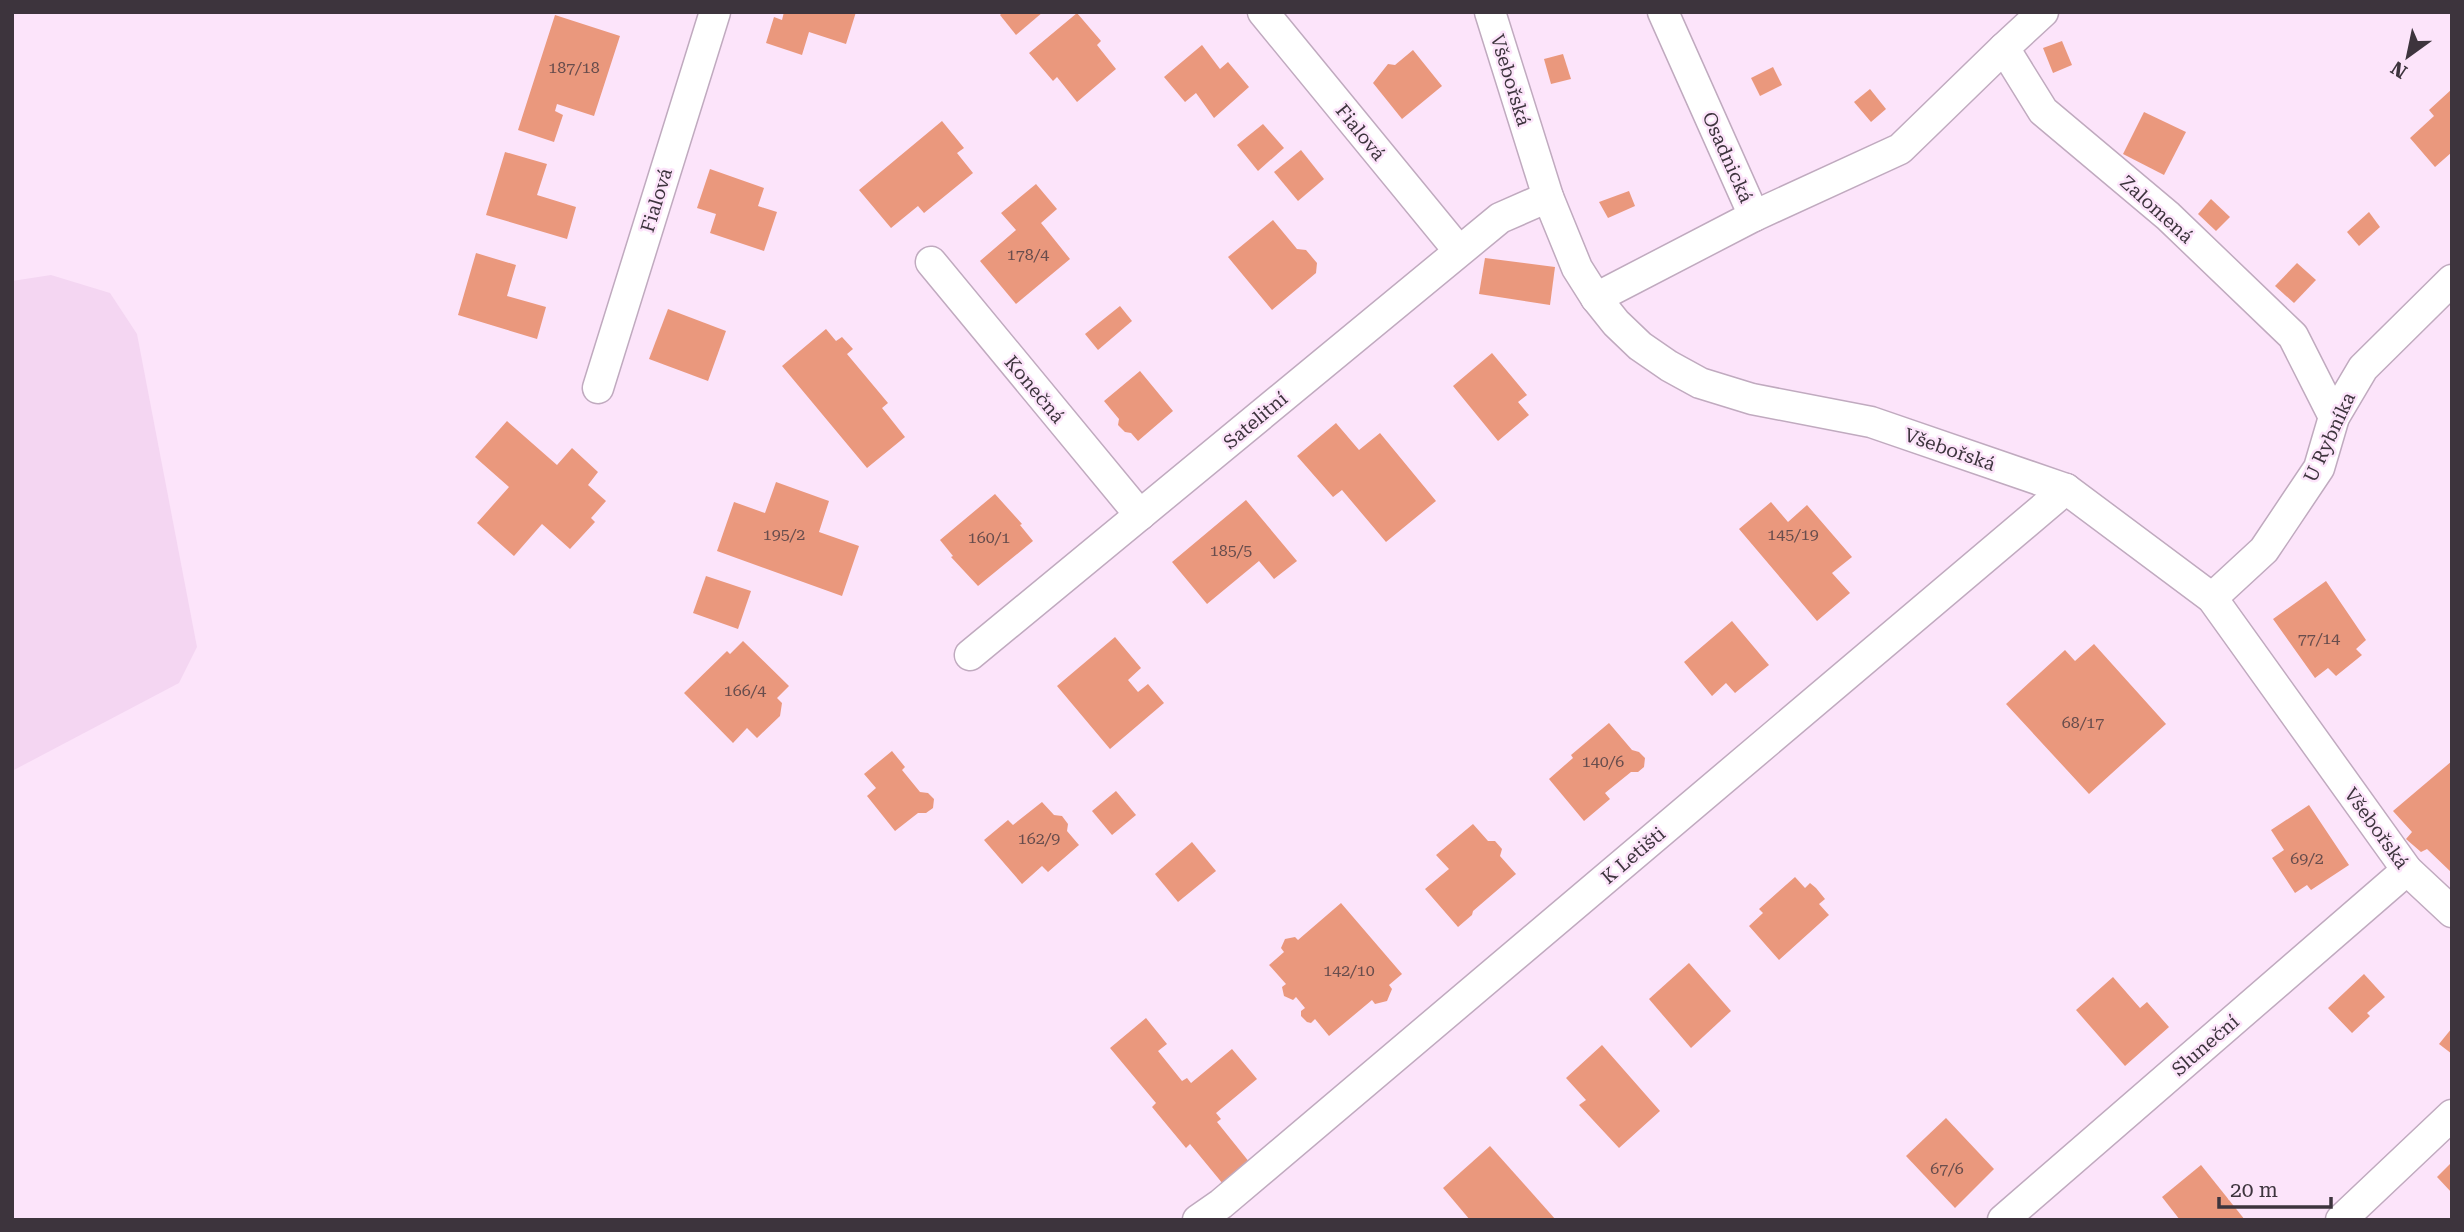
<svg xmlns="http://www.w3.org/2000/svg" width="2464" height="1232" viewBox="0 0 2464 1232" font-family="'Roboto Serif',serif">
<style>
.built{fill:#f4d6f2}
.building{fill:#ea987d}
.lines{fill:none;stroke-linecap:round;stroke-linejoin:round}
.minor-casing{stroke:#c0aabf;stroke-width:33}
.minor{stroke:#fff;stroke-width:30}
.labels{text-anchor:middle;stroke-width:5;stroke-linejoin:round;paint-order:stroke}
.number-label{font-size:16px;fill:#684d4d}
.street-label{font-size:19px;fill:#3d343d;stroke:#fce4fa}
</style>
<rect width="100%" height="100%" fill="#fce4fa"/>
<path class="built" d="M51 275 110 293 137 334 197 647 179 683 12 771V281Z"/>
<g class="building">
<path d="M784 12H856L846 44 809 32 802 55 766 43 774 17 782 20Z"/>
<path d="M1003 12H1043L1016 35 1000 15Z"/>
<path d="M1077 13 1101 41 1097 45 1116 69 1077 102 1057 77 1053 81 1029 53Z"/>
<path d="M555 15 620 36 594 116 557 104 555 111 563 115 554 142 518 130Z"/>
<path d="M2062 41 2072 65 2053 73 2043 48Z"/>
<path d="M1202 45 1220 69 1228 62 1249 87 1214 118 1196 93 1185 102 1164 77Z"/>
<path d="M1413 50 1442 86 1402 119 1373 83 1388 64 1395 65Z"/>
<path d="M1563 54 1571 79 1551 84 1544 59Z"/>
<path d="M1773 67 1782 85 1760 96 1751 78Z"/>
<path d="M1870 89 1886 109 1871 122 1854 102Z"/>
<path d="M2452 89V152L2435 167 2410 138 2434 116 2429 110Z"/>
<path d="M2144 112 2186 132 2164 175 2123 154Z"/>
<path d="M942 121 964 148 957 153 973 173 924 213 918 206 891 228 859 190Z"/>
<path d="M1263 124 1284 148 1258 171 1237 145Z"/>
<path d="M1301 150 1324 179 1298 201 1274 172Z"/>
<path d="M505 152 547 164 537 195 576 207 567 239 486 215Z"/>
<path d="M710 169 764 188 758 206 777 212 764 251 710 233 716 214 697 208Z"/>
<path d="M1036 184 1057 209 1041 223 1070 259 1016 304 980 261 1016 230 1001 213Z"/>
<path d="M1629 191 1635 206 1608 218 1599 202Z"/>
<path d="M2211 199 2230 217 2216 231 2198 214Z"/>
<path d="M2369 212 2380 227 2359 246 2347 232Z"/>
<path d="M1273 220 1297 249 1306 250 1317 263 1316 273 1272 310 1228 257Z"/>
<path d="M476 253 516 265 507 296 546 307 537 339 458 315Z"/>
<path d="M1485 258 1555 267 1550 305 1479 294Z"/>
<path d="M2297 263 2316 280 2294 303 2275 286Z"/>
<path d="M1120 306 1132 321 1098 350 1085 334Z"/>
<path d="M668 309 726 331 708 381 649 359Z"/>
<path d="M826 329 836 341 842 337 853 349 847 354 888 403 882 408 905 437 867 468 782 366Z"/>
<path d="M1492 353 1527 395 1518 402 1529 415 1498 441 1453 386Z"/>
<path d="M1140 371 1173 411 1138 441 1131 433 1125 432 1118 425 1119 419 1104 401Z"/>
<path d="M507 421 557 465 572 448 598 472 588 485 606 501 591 518 595 522 570 549 542 524 514 556 477 523 509 487 475 457Z"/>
<path d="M1336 423 1359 450 1380 433 1436 501 1386 542 1342 490 1333 497 1297 456Z"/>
<path d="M776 482 829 501 819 532 859 546 842 596 717 551 734 502 765 513Z"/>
<path d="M995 494 1022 524 1020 525 1033 541 978 586 951 557 953 556 940 540Z"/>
<path d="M1246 500 1297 561 1274 579 1259 561 1207 604 1172 562Z"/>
<path d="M1771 502 1788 522 1807 505 1852 557 1832 573 1850 593 1817 621 1739 529Z"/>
<path d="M706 576 751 591 738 629 693 613Z"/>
<path d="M2326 581 2366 640 2356 649 2362 655 2336 676 2328 668 2315 678 2273 619Z"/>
<path d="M1732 621 1769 665 1735 693 1726 683 1712 696 1684 662Z"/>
<path d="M1115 637 1141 668 1128 680 1138 692 1148 684 1164 703 1110 749 1057 686Z"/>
<path d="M743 641 789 686 777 698 782 703 780 716 757 738 747 728 733 743 684 693 727 651 730 654Z"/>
<path d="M2094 644 2166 724 2089 794 2006 704 2065 650 2075 661Z"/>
<path d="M1609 723 1632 750 1639 752 1645 758 1644 767 1638 772H1631L1605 793 1610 799 1584 821 1549 779 1573 758 1571 755Z"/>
<path d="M892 751 905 767 902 770 920 792 928 793 934 799 933 808 926 813H918L895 831 867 796 876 788 864 774Z"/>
<path d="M2452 761V873L2427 849 2421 852 2406 839 2412 832 2393 811Z"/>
<path d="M1116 791 1136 815 1112 835 1092 811Z"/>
<path d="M1042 802 1054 815 1062 816 1068 824 1067 831 1079 845 1048 872 1042 866 1022 884 984 840 1008 820 1013 825Z"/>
<path d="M2309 805 2349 865 2311 890 2307 885 2295 893 2272 858 2284 850 2271 830Z"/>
<path d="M1473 824 1488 841H1495L1502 849 1500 856 1516 874 1473 911 1472 915 1458 927 1425 889 1449 869 1436 855Z"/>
<path d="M1192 842 1216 871 1178 902 1155 874Z"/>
<path d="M1795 877 1805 888 1810 883 1816 888 1825 899 1819 904 1829 915 1779 960 1749 926 1763 913 1759 909Z"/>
<path d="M1341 903 1402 974 1389 985 1392 989 1387 1001 1375 1004 1372 1000 1329 1036 1315 1019 1311 1023 1307 1022 1301 1016V1011L1305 1008 1296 997 1293 1000 1284 996 1282 987 1286 984 1269 965 1284 952 1281 948 1285 939 1295 937 1298 940Z"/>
<path d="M1689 963 1731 1011 1691 1048 1649 999Z"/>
<path d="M2364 974 2385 997 2367 1013 2370 1016 2352 1033 2328 1008Z"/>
<path d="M2113 977 2140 1008 2147 1002 2169 1027 2125 1066 2076 1010Z"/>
<path d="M1146 1018 1167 1044 1158 1051 1182 1081 1187 1078 1191 1083 1232 1049 1257 1079 1216 1113 1221 1119 1217 1122 1250 1163 1223 1184 1190 1144 1186 1148 1152 1107 1156 1103 1110 1048Z"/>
<path d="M2452 1028V1054L2439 1044Z"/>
<path d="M1602 1045 1660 1111 1619 1148 1579 1105 1586 1100 1566 1078Z"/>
<path d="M1946 1118 1994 1169 1955 1208 1906 1156Z"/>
<path d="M1490 1146 1556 1220H1470L1443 1188Z"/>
<path d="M2452 1162V1193L2437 1177Z"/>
<path d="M2201 1165 2245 1220H2180L2162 1197Z"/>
</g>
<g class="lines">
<defs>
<g id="minor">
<path d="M1263 12 1459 251"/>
<path d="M1490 12 1548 197 1577 268 1596 298 1616 323 1640 346 1669 366 1700 383 1752 399 1871 422 2066 489 2212 598 2407 870 2452 912"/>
<path d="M2043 12 2004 48 2043 111 2168 216 2293 336 2334 417"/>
<path d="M1754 216 1900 149 2004 48"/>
<path d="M931 262 1140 515"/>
<path d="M1596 298 1754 216 1663 12"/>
<path d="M598 388 715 12"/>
<path d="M2212 598 2264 550 2319 468 2334 417 2363 368 2452 280"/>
<path d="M970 655 1500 218 1548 197"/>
<path d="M1198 1220 1221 1204 2066 489"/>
<path d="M2003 1220 2407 870"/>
<path d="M2341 1220 2452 1115"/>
</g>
</defs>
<use href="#minor" class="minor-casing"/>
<use href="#minor" class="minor"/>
</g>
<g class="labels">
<g class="number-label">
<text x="574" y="73">187/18</text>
<text x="1028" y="260">178/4</text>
<text x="784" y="540">195/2</text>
<text x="1793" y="540">145/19</text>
<text x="989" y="543">160/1</text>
<text x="1231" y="556">185/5</text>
<text x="2319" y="644">77/14</text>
<text x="745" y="696">166/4</text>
<text x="2083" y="728">68/17</text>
<text x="1603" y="767">140/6</text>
<text x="1039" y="844">162/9</text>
<text x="2307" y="864">69/2</text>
<text x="1349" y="976">142/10</text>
<text x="1947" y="1174">67/6</text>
</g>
<g class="street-label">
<text transform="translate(1511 80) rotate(73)" y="7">Všebořská</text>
<text transform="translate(1361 132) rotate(51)" y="7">Fialová</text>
<text transform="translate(1728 157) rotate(66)" y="7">Osadnická</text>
<text transform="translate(656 200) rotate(-73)" y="7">Fialová</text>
<text transform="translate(2157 209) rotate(42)" y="7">Zalomená</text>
<text transform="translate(1035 389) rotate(50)" y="7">Konečná</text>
<text transform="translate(1255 420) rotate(-40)" y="7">Satelitní</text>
<text transform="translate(2329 437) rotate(-65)" y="7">U Rybníka</text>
<text transform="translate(1950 449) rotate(19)" y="7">Všebořská</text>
<text transform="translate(2377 828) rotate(54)" y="7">Všebořská</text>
<text transform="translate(1633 855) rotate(-40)" y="7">K Letišti</text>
<text transform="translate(2205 1045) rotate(-41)" y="7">Sluneční</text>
</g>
</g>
<rect width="2464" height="1232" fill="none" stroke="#3d343d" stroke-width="28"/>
<g transform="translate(2408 56) rotate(213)" stroke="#fce4fa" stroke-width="5" paint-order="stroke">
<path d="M0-5L12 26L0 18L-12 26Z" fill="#3d343d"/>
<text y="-10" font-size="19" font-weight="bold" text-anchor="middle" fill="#3d343d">N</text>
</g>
<path d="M2219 1197v10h112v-10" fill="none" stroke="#3d343d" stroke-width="3.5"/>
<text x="2230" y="1197" font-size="21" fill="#3d343d" stroke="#fce4fa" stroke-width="5" paint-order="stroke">20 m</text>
</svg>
